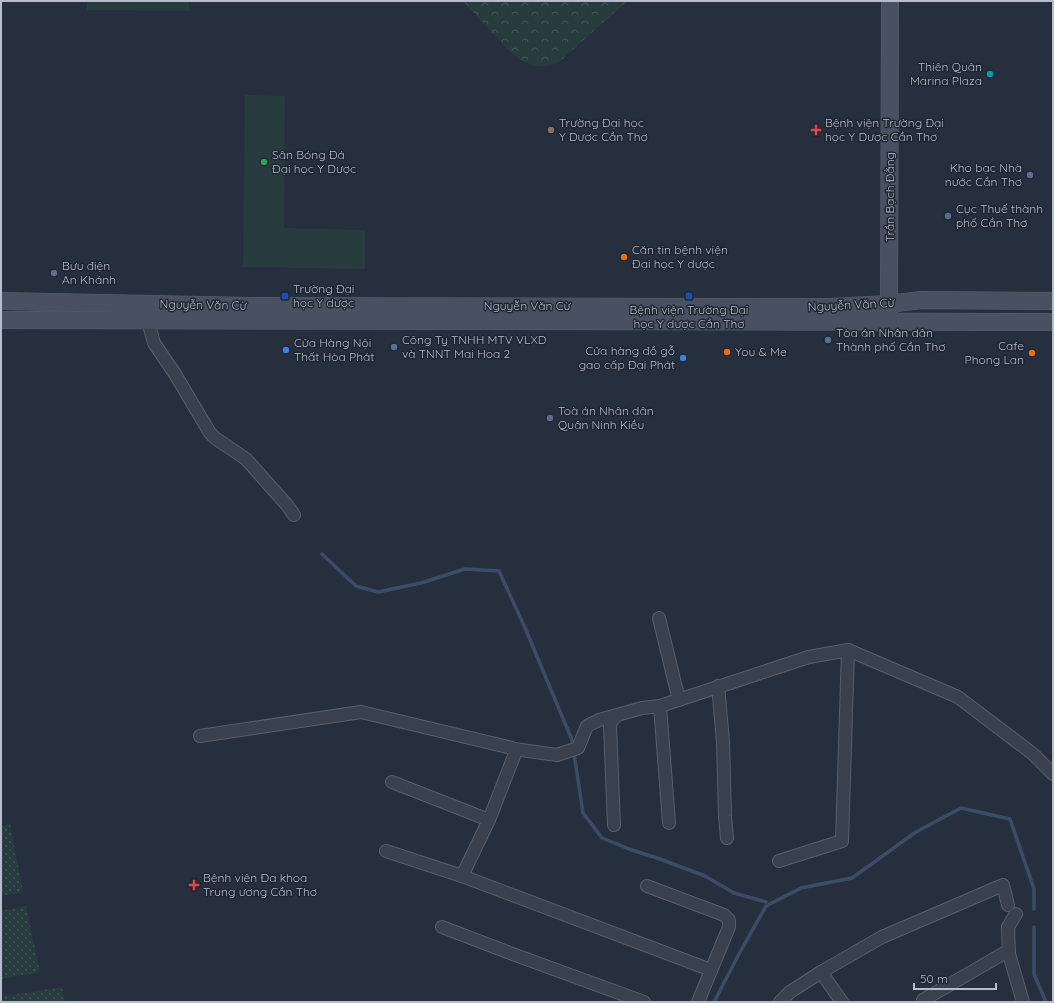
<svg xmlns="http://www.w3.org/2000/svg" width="1054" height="1003" viewBox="0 0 1054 1003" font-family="Quicksand,sans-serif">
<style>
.grass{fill:url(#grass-dots)}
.park{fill:url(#park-crowns)}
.garden{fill:#283b3f}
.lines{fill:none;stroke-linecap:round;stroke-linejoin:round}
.stream{stroke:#3d4c65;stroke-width:3.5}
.street-casing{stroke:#585f6c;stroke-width:14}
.secondary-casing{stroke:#585f6c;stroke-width:18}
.street{stroke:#3a414e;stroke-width:12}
.secondary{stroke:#485061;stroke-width:17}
.culture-dot{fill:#0f9aa8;stroke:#1f2633;stroke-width:1.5}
.education-dot{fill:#8d6e63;stroke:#1f2633;stroke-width:1.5}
.health-dot{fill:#e0444e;stroke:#1f2633;stroke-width:1.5}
.leisure-dot{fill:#2e9e5b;stroke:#1f2633;stroke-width:1.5}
.service-dot{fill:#5c6f8a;stroke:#1f2633;stroke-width:1.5}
.food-dot{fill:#e8710a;stroke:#1f2633;stroke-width:1.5}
.transit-dot{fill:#1a4fb4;stroke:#1f2633;stroke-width:1.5}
.shop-dot{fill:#3f7fe0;stroke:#1f2633;stroke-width:1.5}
.labels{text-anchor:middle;stroke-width:3;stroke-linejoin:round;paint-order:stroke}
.poi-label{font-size:12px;fill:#b6bcc9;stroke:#1f2633;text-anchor:start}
.street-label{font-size:12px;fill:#b6bcc9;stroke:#1f2633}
</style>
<defs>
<pattern id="grass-dots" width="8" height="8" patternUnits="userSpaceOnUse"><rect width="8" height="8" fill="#283b3f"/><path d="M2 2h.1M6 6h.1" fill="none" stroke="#455559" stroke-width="1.8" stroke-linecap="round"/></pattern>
<pattern id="park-crowns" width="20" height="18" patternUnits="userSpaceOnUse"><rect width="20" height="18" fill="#283b3f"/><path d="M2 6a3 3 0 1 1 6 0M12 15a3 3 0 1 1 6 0" fill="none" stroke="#455559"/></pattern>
</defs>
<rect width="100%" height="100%" fill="#262f3e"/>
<g class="grass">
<path d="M10 824 23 892 1 896V826Z"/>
<path d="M26 906 40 972 1 979V911Z"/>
<path d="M62 987 65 1002H4L3 996Z"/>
</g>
<path class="park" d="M463 1H627L559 62C530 76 512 54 494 35 484 24 473 12 463 1Z"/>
<g class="garden">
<path d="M87 1H189V11L87 10Z"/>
<path d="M245 95 285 96 284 228 365 230V269L243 267Z"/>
</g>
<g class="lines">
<g class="stream">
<path d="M322 554 356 586 378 592 421 583 465 569 499 571 526 630 572 740 583 813 602 838 629 849 660 859 705 876 734 893 766 902"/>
<path d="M1034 927V974L1046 1002"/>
<path d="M714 1002 739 954 766 906 801 888 852 878 916 832 961 808 1010 819 1034 889V909"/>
</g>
<defs>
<g id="street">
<path d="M148 321 154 343 175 374 210 433 215 438 246 459 287 505 294 515"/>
<path d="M659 618 679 700"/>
<path d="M718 686 723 741 725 816 727 838"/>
<path d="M660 706 669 823"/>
<path d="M200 736 361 712 512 748 515 752 514 756 489 820 462 876"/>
<path d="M514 749 557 755 578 748 587 726 599 720 617 715"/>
<path d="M392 782 489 820"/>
<path d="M614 825 610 726 611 722 617 715 642 708 660 706 809 657 848 650"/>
<path d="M386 851 462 876 711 970"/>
<path d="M779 861 842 841 848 650 958 697 1033 754 1053 774"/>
<path d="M647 886 724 915 729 920V927L698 1002"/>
<path d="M442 927 518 956 644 1002"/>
<path d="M1009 954 1008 927 1016 914"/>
<path d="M821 972 842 1002"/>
<path d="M780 1002 790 992 821 972 882 937 1003 885 1008 905"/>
<path d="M924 1002 923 1000 1006 952 1009 954 1023 1002"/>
</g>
<g id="secondary">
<path d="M1 301 249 306 830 307 889 304 921 300 1053 301"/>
<path d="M889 315 890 1"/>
<path d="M1 320 1053 322"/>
</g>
</defs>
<use href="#street" class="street-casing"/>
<use href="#secondary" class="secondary-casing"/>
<use href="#street" class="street"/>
<use href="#secondary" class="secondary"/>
</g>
<circle class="culture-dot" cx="990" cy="74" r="4"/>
<circle class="education-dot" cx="551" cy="130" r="4"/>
<g class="health-dot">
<path d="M814 124h4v4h4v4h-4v4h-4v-4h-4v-4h4z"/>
<path d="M192 879h4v4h4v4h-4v4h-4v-4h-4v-4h4z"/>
</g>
<circle class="leisure-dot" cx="264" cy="162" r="4"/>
<g class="service-dot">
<circle cx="1030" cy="175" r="4"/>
<circle cx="948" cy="216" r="4"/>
<circle cx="54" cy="273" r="4"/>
<circle cx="828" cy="340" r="4"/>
<circle cx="394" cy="347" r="4"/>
<circle cx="550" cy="418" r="4"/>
</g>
<g class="food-dot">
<circle cx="624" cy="257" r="4"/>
<circle cx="727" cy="352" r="4"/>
<circle cx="1032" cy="353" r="4"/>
</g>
<g class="transit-dot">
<rect x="281" y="292" width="8" height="8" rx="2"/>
<rect x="685" y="292" width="8" height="8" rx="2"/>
</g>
<g class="shop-dot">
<circle cx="286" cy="350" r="4"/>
<circle cx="683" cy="358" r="4"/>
</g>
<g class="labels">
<g class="poi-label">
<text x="982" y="71" text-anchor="end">Thiên Quân<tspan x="982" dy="14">Marina Plaza</tspan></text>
<text x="559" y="127">Trường Đại học<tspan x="559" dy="14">Y Dược Cần Thơ</tspan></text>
<text x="825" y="127">Bệnh viện Trường Đại<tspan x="825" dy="14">học Y Dược Cần Thơ</tspan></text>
<text x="272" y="159">Sân Bóng Đá<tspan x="272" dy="14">Đại học Y Dược</tspan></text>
<text x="1022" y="172" text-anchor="end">Kho bạc Nhà<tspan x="1022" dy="14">nước Cần Thơ</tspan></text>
<text x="956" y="213">Cục Thuế thành<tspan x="956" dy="14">phố Cần Thơ</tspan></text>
<text x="632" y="254">Căn tin bệnh viện<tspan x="632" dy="14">Đại học Y dược</tspan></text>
<text x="62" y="270">Bưu điện<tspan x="62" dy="14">An Khánh</tspan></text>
<text x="293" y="293">Trường Đại<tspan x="293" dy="14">học Y dược</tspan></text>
<text x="689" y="314" text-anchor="middle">Bệnh viện Trường Đại<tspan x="689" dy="14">học Y dược Cần Thơ</tspan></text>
<text x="836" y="337">Tòa án Nhân dân<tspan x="836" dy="14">Thành phố Cần Thơ</tspan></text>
<text x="402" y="344">Công Ty TNHH MTV VLXD<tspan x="402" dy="14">và TNNT Mai Hoa 2</tspan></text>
<text x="294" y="347">Cửa Hàng Nội<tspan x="294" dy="14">Thất Hòa Phát</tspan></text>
<text x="1024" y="350" text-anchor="end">Cafe<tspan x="1024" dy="14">Phong Lan</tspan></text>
<text x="675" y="355" text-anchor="end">Cửa hàng đồ gỗ<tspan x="675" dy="14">gao cấp Đại Phát</tspan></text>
<text x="735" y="356">You &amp; Me</text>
<text x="558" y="415">Toà án Nhân dân<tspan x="558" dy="14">Quận Ninh Kiều</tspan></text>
<text x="203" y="882">Bệnh viện Đa khoa<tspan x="203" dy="14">Trung ương Cần Thơ</tspan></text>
</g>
<g class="street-label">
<text transform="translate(890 197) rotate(-90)" y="4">Trần Bạch Đằng</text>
<text transform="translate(203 305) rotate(1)" y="4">Nguyễn Văn Cừ</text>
<text transform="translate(851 305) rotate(-3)" y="4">Nguyễn Văn Cừ</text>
<text x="527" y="310">Nguyễn Văn Cừ</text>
</g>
</g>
<rect width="1054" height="1003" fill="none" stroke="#b6bcc9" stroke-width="4"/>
<path d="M914 983v6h82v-6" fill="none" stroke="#b6bcc9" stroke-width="2"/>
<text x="920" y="983" font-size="12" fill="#b6bcc9" stroke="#1f2633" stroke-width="3" paint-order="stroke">50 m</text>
</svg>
